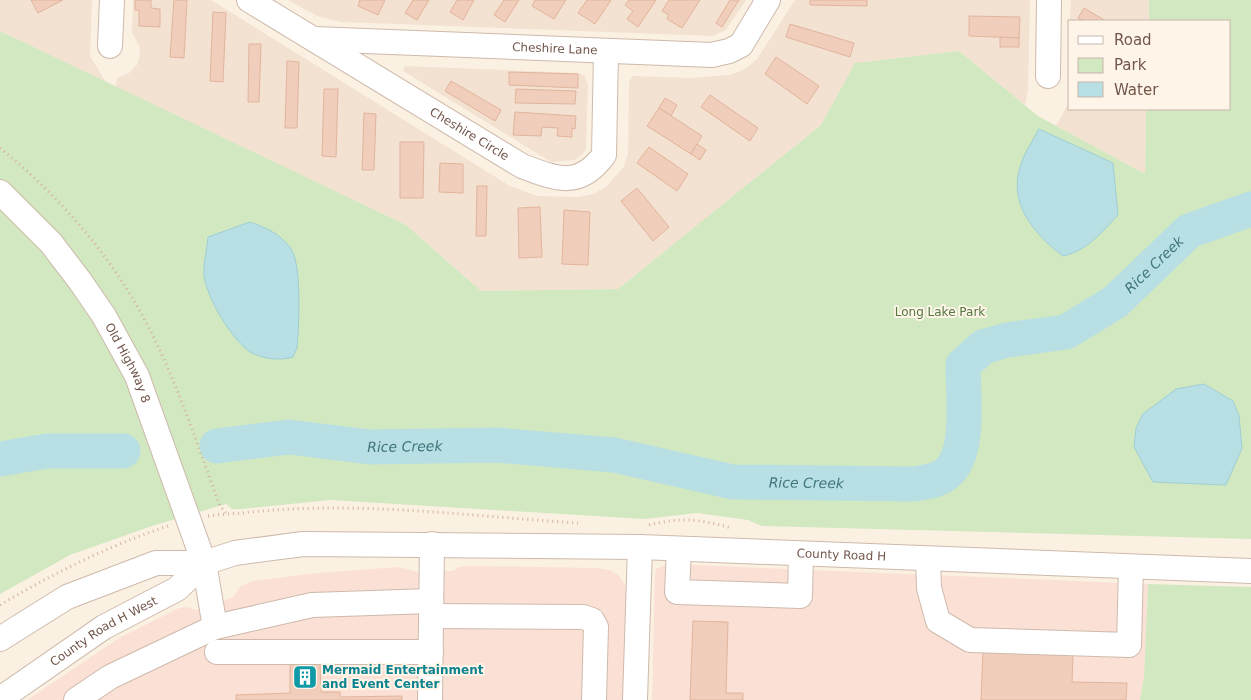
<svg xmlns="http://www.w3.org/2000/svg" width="1251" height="700" viewBox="0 0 1251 700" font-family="'DejaVu Sans',sans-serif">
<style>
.residential{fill:#f3e2d1}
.commercial{fill:#fbe0d6}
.green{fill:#d2e8c1}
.water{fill:#b8dfe4;stroke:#9ecfd5}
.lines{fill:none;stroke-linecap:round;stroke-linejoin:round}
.river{stroke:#b8dfe4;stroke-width:35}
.building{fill:#f0cebb;stroke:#e2b49c}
.minor-casing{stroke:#cebaac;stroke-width:26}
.path{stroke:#d4b19e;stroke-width:3;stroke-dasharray:1 4;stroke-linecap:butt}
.minor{stroke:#fff;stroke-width:24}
.labels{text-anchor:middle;stroke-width:4;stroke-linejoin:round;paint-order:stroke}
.street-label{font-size:12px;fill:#72564a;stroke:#fef5e8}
.park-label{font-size:12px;fill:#547842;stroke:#fef5e8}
.culture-label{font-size:12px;font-weight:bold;fill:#0d838f;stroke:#fef5e8;text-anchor:start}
.water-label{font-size:14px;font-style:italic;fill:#41767e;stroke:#fef5e8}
</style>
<rect width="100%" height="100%" fill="#fbf1e2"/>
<g class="residential">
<path d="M0 0H92L90 56 106 82 0 31Z"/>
<path d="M133 0H211L510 186 538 196 579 197 593 194 606 187 623 168 628 154 629 82 633 76 691 78 730 75 745 69 757 59 795 0H1030L1028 90 1025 105 959 51 855 63 821 125 618 289 481 291 406 225 116 87 117 78 129 73 137 65 140 55 139 46 132 32Z"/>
<path d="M288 0H746L726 30 713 36 341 22 317 16Z"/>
<path d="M1071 0H1149V21H1070Z"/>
<path d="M405 66 579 73 584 75 588 85 586 149 582 155 575 160 551 162 403 71Z"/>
<path d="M1070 101V109H1146L1145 174 1056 126Z"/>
</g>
<g class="commercial">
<path d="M668 564 1148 584 1144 676 1140 700H652L655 575 656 569Z"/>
<path d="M470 566 597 568 610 570 619 576 625 585 626 593 624 700H27L119 638 179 608 187 607 196 610 233 597 241 586 253 581 317 573 398 567 418 572 453 571 459 567Z"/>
</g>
<g class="green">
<path d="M1149 0H1251V539L762 526 748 520 697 513 644 519 330 500 242 509H232L226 504 152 526 70 555 0 594V31L406 225 481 291 618 289 821 125 855 63 959 51 1038 116 1145 174 1146 109H1230V21H1149Z"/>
<path d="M1148 584 1251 587V700H1140L1144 676Z"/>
</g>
<g class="water">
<path d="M1039 129 1113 163 1118 215C1102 232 1087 251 1063 256 1034 234 1007 203 1021 164 1025 152 1033 140 1039 129Z"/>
<path d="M250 222C266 228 280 233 291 249 302 264 299 328 297 348L293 357C280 361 264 359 252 353 232 341 207 298 204 276 203 264 207 249 208 237Z"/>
<path d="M1204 384 1233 401 1239 416 1242 448 1226 485 1153 482 1134 447 1136 428 1143 414 1176 389Z"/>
</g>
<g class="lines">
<g class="river">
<path id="s1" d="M217 446 289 437 370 447 497 445 614 455 733 482 914 484C926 482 938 481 947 473 971 453 963 394 963 365L983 347 1007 340 1066 332 1115 302 1189 231 1251 209"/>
<path d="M0 459 47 451H123"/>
</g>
</g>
<g class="building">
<path d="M31 0H63L38 13Z"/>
<path d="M135 0H151V8L160 9V27L139 26V10H135Z"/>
<path d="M174 0H187L184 58 170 57Z"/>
<path d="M360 0H385L378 15 358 6Z"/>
<path d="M413 0H429L417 20 405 13Z"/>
<path d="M457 0H474L463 20 450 12Z"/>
<path d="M504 0H519L505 22 494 15Z"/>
<path d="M535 0H566L554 19 532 6Z"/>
<path d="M587 0H611L595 24 578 13Z"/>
<path d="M629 0H656L638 27 627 19 633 11 625 5Z"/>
<path d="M669 0H700L682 28 667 19 669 15 662 11Z"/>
<path d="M730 0H739L722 27 716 23Z"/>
<path d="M810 0H867V6L810 5Z"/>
<path d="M1084 8 1106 21H1084L1078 18Z"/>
<path d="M213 12 226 13 223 82 210 81Z"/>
<path d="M969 16 1020 17 1019 38 969 36Z"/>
<path d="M790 24 854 43 850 57 786 37Z"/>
<path d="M1000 37 1019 38V47H1000Z"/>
<path d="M249 44H261L259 102H248Z"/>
<path d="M776 57 819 86 807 104 765 74Z"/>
<path d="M287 61 299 62 297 128H285Z"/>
<path d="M509 72 578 74V88L509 85Z"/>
<path d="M451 81 501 110 495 121 445 91Z"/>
<path d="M324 89H338L336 157 322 156Z"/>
<path d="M516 89 576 91 575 104 515 103Z"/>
<path d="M710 95 758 128 750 141 701 107Z"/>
<path d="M665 98 677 105 671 116 659 108Z"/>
<path d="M659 108 702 136 691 154 647 126Z"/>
<path d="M515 112 576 116 575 129 572 128V137L557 136 558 128 542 127 541 136 513 135Z"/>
<path d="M364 113 376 114 374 170H362Z"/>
<path d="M400 142H424L423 198H400Z"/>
<path d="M697 144 706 150 700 160 691 154Z"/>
<path d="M649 147 688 174 677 191 637 163Z"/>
<path d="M440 163 463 164V193L439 192Z"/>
<path d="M477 186H487L486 236H476Z"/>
<path d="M637 188 669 227 653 241 621 201Z"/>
<path d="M540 207 542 257 519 258 518 208Z"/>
<path d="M564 210 590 212 588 265 562 264Z"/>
<path d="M693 621 728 622 726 693H743V700H690Z"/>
<path d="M983 651 1073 654 1072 682 1127 683 1126 700H981Z"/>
<path d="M290 662H320L321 692H340V697L402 696V700H236V695L290 693Z"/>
</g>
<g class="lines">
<defs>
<g id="minor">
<path id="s2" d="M249 0 522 166C556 179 579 189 604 155L606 52"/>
<path id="s3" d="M315 39 712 55 729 51 741 45 768 0"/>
<path d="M110 46 112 0"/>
<path d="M1048 76 1049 0"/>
<path id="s4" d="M0 192 51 243 80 281 104 316 137 376 204 563 215 627"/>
<path d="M679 549 677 592 800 596 801 554"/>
<path d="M928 559 929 588 938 621 970 640 1129 645 1131 567"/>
<path d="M431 616 583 617 592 620 596 627 594 700"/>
<path id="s5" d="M0 639 67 597 156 563H204L235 553 303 544 640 547 1251 571"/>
<path d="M217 652H431"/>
<path id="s6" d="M0 699 104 627 177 589 204 563"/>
<path d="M76 700 110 677 215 627 312 605 431 601"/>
<path d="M430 700 432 544"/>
<path d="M635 700 640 547"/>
</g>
</defs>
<use href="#minor" class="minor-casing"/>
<g class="path">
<path d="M0 148C57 194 107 251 142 315 175 375 196 442 220 506L226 513"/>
<path d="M208 516C220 514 231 514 242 513 355 500 466 516 578 523"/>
<path d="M649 525C681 517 699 519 731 528"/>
<path d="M0 605C54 573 108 546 168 526"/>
</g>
<use href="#minor" class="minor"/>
</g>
<defs>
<symbol id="building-square" viewBox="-11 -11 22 22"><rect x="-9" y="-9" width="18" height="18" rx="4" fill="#0f9aa8" stroke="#fef5e8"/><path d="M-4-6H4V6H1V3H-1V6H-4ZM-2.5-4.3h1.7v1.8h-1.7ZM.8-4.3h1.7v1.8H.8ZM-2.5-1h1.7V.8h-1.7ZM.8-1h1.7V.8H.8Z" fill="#fff"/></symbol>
</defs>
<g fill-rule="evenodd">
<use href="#building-square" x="291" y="663" width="28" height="28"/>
</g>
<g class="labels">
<g class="street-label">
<text dy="4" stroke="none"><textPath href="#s3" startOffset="240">Cheshire Lane</textPath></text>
<text dy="4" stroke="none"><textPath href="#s2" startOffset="258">Cheshire Circle</textPath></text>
<text dy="4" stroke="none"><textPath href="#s4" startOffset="215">Old Highway 8</textPath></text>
<text dy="4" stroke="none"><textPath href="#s5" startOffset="862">County Road H</textPath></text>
<text dy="4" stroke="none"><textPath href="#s6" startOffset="124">County Road H West</textPath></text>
</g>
<g class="park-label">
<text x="940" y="316">Long Lake Park</text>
</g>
<g class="culture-label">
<text x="322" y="674">Mermaid Entertainment<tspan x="322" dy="14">and Event Center</tspan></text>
</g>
<g class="water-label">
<text dy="5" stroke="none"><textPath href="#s1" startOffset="1072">Rice Creek</textPath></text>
<text dy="5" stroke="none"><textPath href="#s1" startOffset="189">Rice Creek</textPath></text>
<text dy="5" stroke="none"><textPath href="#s1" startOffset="594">Rice Creek</textPath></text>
</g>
</g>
<rect x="1068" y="20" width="162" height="90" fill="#fef5e8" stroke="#c6b5a9"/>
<rect x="1078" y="36" width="25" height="8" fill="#ffffff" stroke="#c6b5a9"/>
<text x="1114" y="45" font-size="15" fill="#72564a">Road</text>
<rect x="1078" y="58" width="25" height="15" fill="#d2e8c1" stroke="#c6b5a9"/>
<text x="1114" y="70" font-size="15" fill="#72564a">Park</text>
<rect x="1078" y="82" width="25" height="15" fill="#b8dfe4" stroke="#c6b5a9"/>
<text x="1114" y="95" font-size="15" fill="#72564a">Water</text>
</svg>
